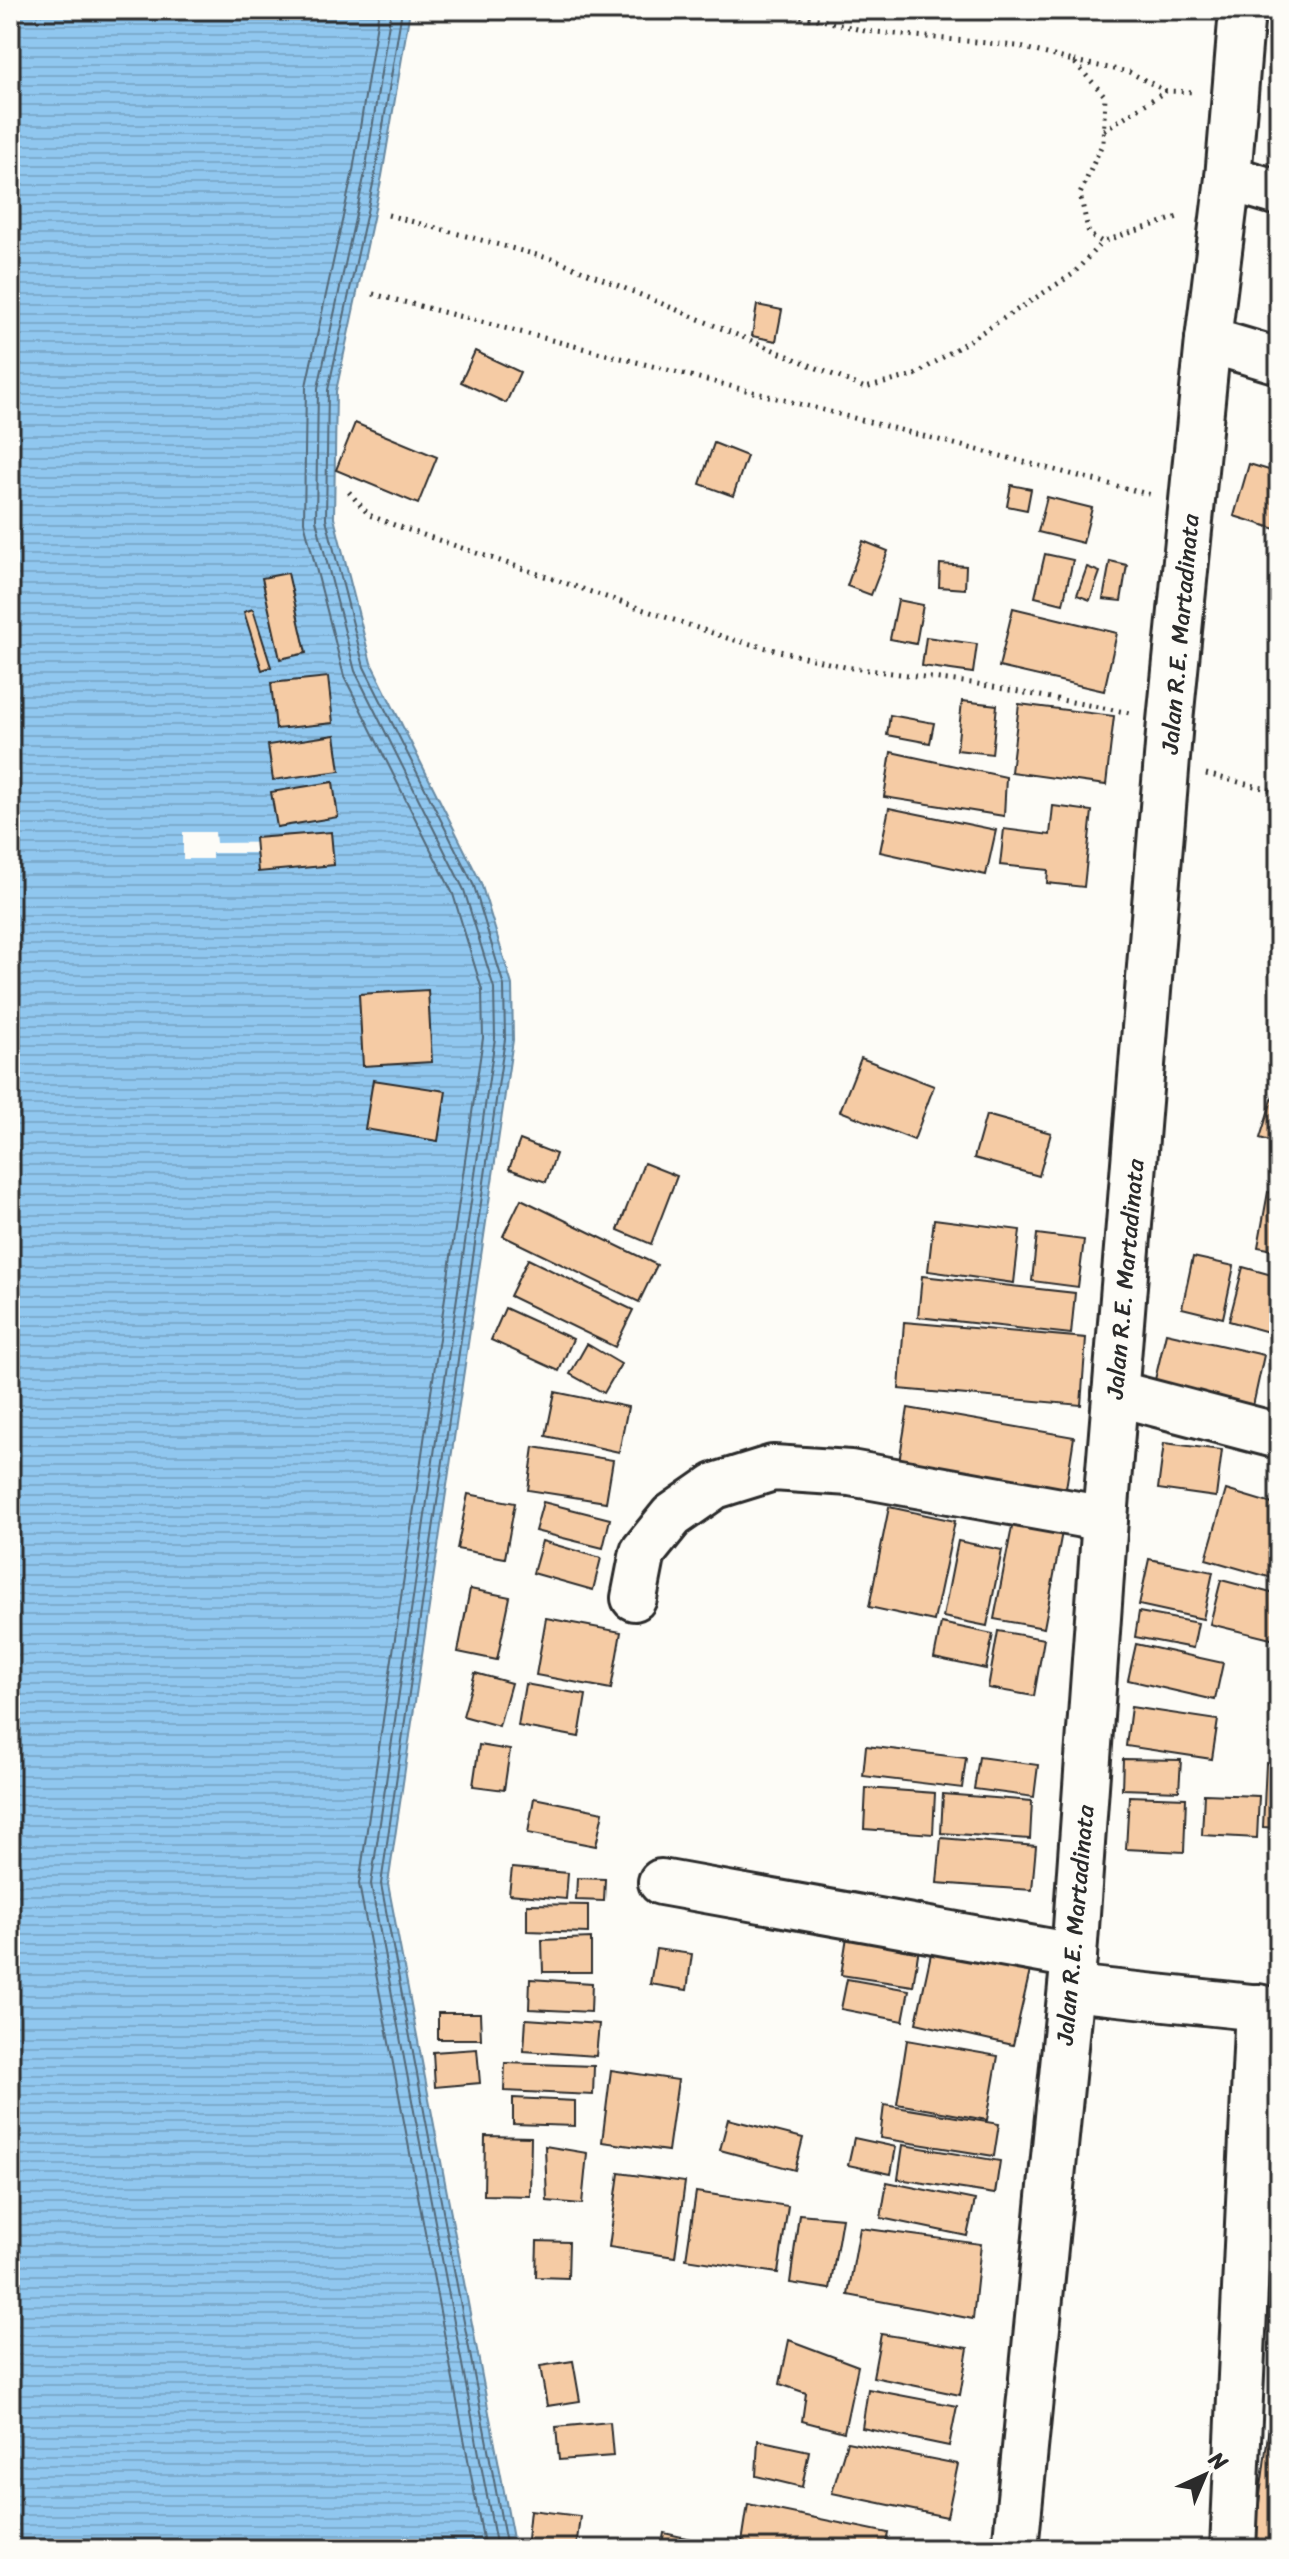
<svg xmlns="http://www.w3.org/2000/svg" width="1289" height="2559" viewBox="0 0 1289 2559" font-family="Sriracha,sans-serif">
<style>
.water{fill:url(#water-rules);stroke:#6889a1;stroke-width:2}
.pier{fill:#fdfcf7}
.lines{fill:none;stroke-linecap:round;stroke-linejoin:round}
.shore{stroke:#536979;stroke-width:2}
.building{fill:#f5cba4;stroke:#2b2b2b;stroke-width:2}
.minor-casing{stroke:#2b2b2b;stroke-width:50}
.highway-casing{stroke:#2b2b2b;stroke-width:50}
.path{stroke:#2b2b2b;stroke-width:5;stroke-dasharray:2 6;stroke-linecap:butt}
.minor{stroke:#fdfcf7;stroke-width:44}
.highway{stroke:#fdfcf7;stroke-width:44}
.labels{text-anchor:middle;stroke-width:6;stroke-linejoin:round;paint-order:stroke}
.street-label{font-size:24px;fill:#2b2b2b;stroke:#fdfcf7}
</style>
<defs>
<pattern id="water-rules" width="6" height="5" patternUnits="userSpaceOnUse" patternTransform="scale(2)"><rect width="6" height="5" fill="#90c7ef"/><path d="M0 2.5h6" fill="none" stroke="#7cabcd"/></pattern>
</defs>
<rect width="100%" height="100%" fill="#fdfcf7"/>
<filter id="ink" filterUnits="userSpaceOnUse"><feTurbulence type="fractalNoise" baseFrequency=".0125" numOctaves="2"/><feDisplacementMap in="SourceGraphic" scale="16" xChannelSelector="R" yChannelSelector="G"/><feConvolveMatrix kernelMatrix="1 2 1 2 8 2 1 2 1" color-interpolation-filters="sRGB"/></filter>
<g filter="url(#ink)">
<path class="water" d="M10 10H410L382 176 336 391 334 518 371 663 481 883 512 985 513 1040 388 1884 515 2549H10Z"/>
<path class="pier" d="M183 832H215L216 843 314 842V853H212V859H183Z"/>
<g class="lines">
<g class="shore">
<path d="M379 10 353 171 306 386 304 522 344 676 453 894 482 990 483 1038 359 1884 485 2549"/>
<path d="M391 10 365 173 318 388 316 520 355 671 464 890 494 988 495 1038 371 1884 497 2549"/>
<path d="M402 10 375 175 328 390 326 519 364 667 474 886 504 986 505 1039 381 1884 507 2549"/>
</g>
</g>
<g class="building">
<path d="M757 305 782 310 776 341 752 336Z"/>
<path d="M475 351 520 372 506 403 461 382Z"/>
<path d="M355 423 437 457 418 504 336 470Z"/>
<path d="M714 443 747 456 733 496 700 484Z"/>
<path d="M1249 464 1279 473V530L1234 516Z"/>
<path d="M1011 485 1031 489 1027 510 1007 506Z"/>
<path d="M1047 497 1092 508 1083 543 1038 532Z"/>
<path d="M863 541 888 551 871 595 847 586Z"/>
<path d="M1045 554 1073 560 1063 604 1035 597Z"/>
<path d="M1110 561 1127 565 1121 601 1103 599Z"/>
<path d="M940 564 966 566 965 589 939 587Z"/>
<path d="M1087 567 1100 572 1090 600 1077 595Z"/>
<path d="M288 573 306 653 280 659 262 578Z"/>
<path d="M898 600 923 605 916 644 890 639Z"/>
<path d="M1013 608 1117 633 1104 691 999 667Z"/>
<path d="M253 609 271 667 262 670 244 612Z"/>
<path d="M926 637 977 644 973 673 922 666Z"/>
<path d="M328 677 333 723 276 729 271 683Z"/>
<path d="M962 701 997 705 992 754 957 750Z"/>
<path d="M1019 704 1114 716 1106 785 1011 772Z"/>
<path d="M890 715 934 723 930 743 887 735Z"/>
<path d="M335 735 340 771 273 780 268 745Z"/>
<path d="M891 752 1006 777 1004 816 884 797Z"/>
<path d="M333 782 338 817 277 827 271 792Z"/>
<path d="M1053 806 1092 811 1084 887 1047 883 1048 870 1000 865 1004 829 1050 835Z"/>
<path d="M889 808 996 830 986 875 880 852Z"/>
<path d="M331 832 334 865 258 872 255 838Z"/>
<path d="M428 990 432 1062 363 1066 359 994Z"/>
<path d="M861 1058 934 1086 914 1140 840 1111Z"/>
<path d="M1279 1077V1144L1260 1138Z"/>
<path d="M373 1080 446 1091 438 1141 365 1129Z"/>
<path d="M986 1115 1051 1133 1039 1176 974 1158Z"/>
<path d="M520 1140 556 1154 546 1182 509 1169Z"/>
<path d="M644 1163 677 1176 651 1244 618 1230Z"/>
<path d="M1268 1192 1279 1194V1251L1258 1247Z"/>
<path d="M521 1199 657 1265 639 1302 503 1236Z"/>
<path d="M934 1219 1020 1230 1014 1283 928 1271Z"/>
<path d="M1037 1234 1084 1240 1078 1287 1032 1281Z"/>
<path d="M1193 1257 1234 1266 1223 1318 1182 1308Z"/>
<path d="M528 1259 633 1310 615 1347 510 1296Z"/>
<path d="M1243 1267 1279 1277V1335L1229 1321Z"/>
<path d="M922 1276 1075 1293 1071 1334 918 1317Z"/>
<path d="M505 1308 573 1339 559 1371 491 1340Z"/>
<path d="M904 1322 1086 1338 1081 1405 899 1389Z"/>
<path d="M1166 1333 1264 1355 1253 1406 1154 1384Z"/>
<path d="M587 1344 621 1364 604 1393 570 1374Z"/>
<path d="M1279 1361V1413L1269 1410Z"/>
<path d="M555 1392 628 1407 619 1452 546 1436Z"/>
<path d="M908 1408 1074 1437 1065 1495 898 1468Z"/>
<path d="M1164 1443 1222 1450 1216 1497 1158 1489Z"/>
<path d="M534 1447 613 1460 606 1502 528 1490Z"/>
<path d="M1226 1490 1279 1506V1580L1206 1559Z"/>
<path d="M468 1494 515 1503 505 1558 457 1549Z"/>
<path d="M543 1502 610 1519 603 1548 535 1531Z"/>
<path d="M889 1507 955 1521 934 1621 869 1607Z"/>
<path d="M1013 1522 1062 1532 1044 1628 994 1619Z"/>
<path d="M542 1541 601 1558 593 1590 533 1573Z"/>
<path d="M958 1541 1002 1550 987 1626 943 1617Z"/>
<path d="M1149 1559 1213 1572 1203 1619 1139 1605Z"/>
<path d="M1221 1580 1279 1595V1641L1210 1624Z"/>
<path d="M470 1589 510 1597 497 1660 458 1652Z"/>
<path d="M1139 1612 1198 1623 1193 1648 1135 1637Z"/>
<path d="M546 1618 621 1632 611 1689 536 1675Z"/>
<path d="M941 1623 993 1634 986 1669 934 1658Z"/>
<path d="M998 1631 1044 1639 1034 1696 988 1688Z"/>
<path d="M1136 1644 1223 1663 1215 1700 1128 1680Z"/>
<path d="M475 1673 511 1683 499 1726 463 1716Z"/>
<path d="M525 1684 586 1695 579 1737 518 1726Z"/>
<path d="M1131 1707 1218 1720 1212 1759 1126 1746Z"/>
<path d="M479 1745 510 1750 504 1790 473 1786Z"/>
<path d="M866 1746 966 1758 962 1788 863 1776Z"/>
<path d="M979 1757 1038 1765 1034 1797 974 1789Z"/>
<path d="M1123 1759 1181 1760 1179 1791 1122 1789Z"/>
<path d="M1266 1763 1279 1764V1828L1263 1827Z"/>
<path d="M866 1788 935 1793 933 1834 864 1829Z"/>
<path d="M943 1794 1032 1801 1030 1839 941 1833Z"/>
<path d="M1204 1794 1259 1796 1257 1838 1202 1835Z"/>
<path d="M1129 1796 1186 1798 1184 1852 1126 1849Z"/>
<path d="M534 1798 603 1812 596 1846 528 1833Z"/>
<path d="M941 1838 1036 1846 1032 1890 937 1883Z"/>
<path d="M512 1868 568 1873 566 1899 509 1894Z"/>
<path d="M577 1878 605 1879 604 1901 576 1900Z"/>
<path d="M527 1904 588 1905V1933L527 1931Z"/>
<path d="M848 1930 920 1941 913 1986 841 1975Z"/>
<path d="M591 1938V1972H543L542 1940Z"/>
<path d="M656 1949 692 1954 687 1990 650 1984Z"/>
<path d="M932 1949 1030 1971 1013 2045 916 2023Z"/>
<path d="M530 1979 592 1983 591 2012 529 2009Z"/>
<path d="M847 1979 909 1990 903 2021 841 2009Z"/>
<path d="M438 2013H480L481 2039H438Z"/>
<path d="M526 2019 599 2024 596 2056 524 2051Z"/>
<path d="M907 2040 998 2056 987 2120 897 2104Z"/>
<path d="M477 2049 480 2083 435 2087 433 2052Z"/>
<path d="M505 2063 594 2066 593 2095 504 2091Z"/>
<path d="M611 2070 678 2080 668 2151 602 2142Z"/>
<path d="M513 2098 575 2101V2126L513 2124Z"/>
<path d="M884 2105 999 2124 994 2156 880 2138Z"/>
<path d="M728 2119 803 2138 795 2170 720 2150Z"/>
<path d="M485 2136 531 2137 530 2196 484 2195Z"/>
<path d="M854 2138 896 2147 891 2174 848 2165Z"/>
<path d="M903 2145 1000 2161 995 2194 898 2179Z"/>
<path d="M545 2146 587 2153 582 2204 547 2201Z"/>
<path d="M619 2173 685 2182 675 2257 609 2247Z"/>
<path d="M887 2182 975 2200 967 2236 881 2218Z"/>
<path d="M696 2192 788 2206 778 2273 686 2259Z"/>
<path d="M799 2214 842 2218 830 2289 790 2283Z"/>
<path d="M860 2228 981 2244 973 2319 848 2295Z"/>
<path d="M537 2241 569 2242 568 2278 536 2277Z"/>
<path d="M881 2334 968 2348 960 2395 873 2377Z"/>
<path d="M789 2340 858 2366 844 2432 802 2421 806 2393 780 2384Z"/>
<path d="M1279 2350V2549H1253Z"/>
<path d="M573 2361 580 2401 547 2406 540 2366Z"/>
<path d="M868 2389 957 2406 949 2446 862 2428Z"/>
<path d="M610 2422 613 2456 559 2460 556 2427Z"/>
<path d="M758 2440 809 2451 802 2487 756 2476Z"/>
<path d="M847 2442 958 2464 947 2517 832 2493Z"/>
<path d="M748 2504 888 2533 885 2549H741Z"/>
<path d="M530 2510 580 2516 576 2549H526Z"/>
<path d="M664 2533 731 2548V2549H661Z"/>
</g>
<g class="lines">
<defs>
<g id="minor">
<path d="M1228 178 1279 193"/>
<path d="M1208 340 1279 361"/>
<path d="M1115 1393 1279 1436"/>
<path d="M634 1598 643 1552 672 1516 715 1486 773 1468 850 1473 1105 1519"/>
<path d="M661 1882 1074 1956"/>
<path d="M1071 1988 1279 2010"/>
<path d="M1233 2549 1258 2007"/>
</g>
<path id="highway" d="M1015 2549 1074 1956 1105 1519 1170 721 1208 340 1228 178 1242 10"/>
</defs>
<use href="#minor" class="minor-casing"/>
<use href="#highway" class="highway-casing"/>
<g class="path">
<path d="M753 10 818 19 865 31 1017 46 1073 61 1105 96 1103 142 1080 194 1089 234 1102 242 1181 216"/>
<path d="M1074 61 1129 72 1166 91"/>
<path d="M1104 130 1166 91 1195 92"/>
<path d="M388 215 559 261 865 388 915 375 1073 274 1102 242"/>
<path d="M373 294 1152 495"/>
<path d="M349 492 369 515 397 526 730 639 845 667 972 683 1130 713"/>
<path d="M1206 774 1279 792"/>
</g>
<use href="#minor" class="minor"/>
<use href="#highway" class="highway"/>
</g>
</g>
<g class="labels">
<g class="street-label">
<text transform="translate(1180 634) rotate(-85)" y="8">Jalan R.E. Martadinata</text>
<text transform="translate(1125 1279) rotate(-85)" y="8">Jalan R.E. Martadinata</text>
<text transform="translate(1075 1925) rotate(-85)" y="8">Jalan R.E. Martadinata</text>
</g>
</g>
<rect width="1289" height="2559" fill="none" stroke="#fdfcf7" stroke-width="40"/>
<rect x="20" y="20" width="1249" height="2519" fill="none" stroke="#2b2b2b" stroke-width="3" filter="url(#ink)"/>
<g transform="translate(1205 2475) rotate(44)" stroke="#fdfcf7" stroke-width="6" paint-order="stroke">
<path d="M0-6L14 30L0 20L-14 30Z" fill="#2b2b2b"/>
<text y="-12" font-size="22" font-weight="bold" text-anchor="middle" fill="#2b2b2b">N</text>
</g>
</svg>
